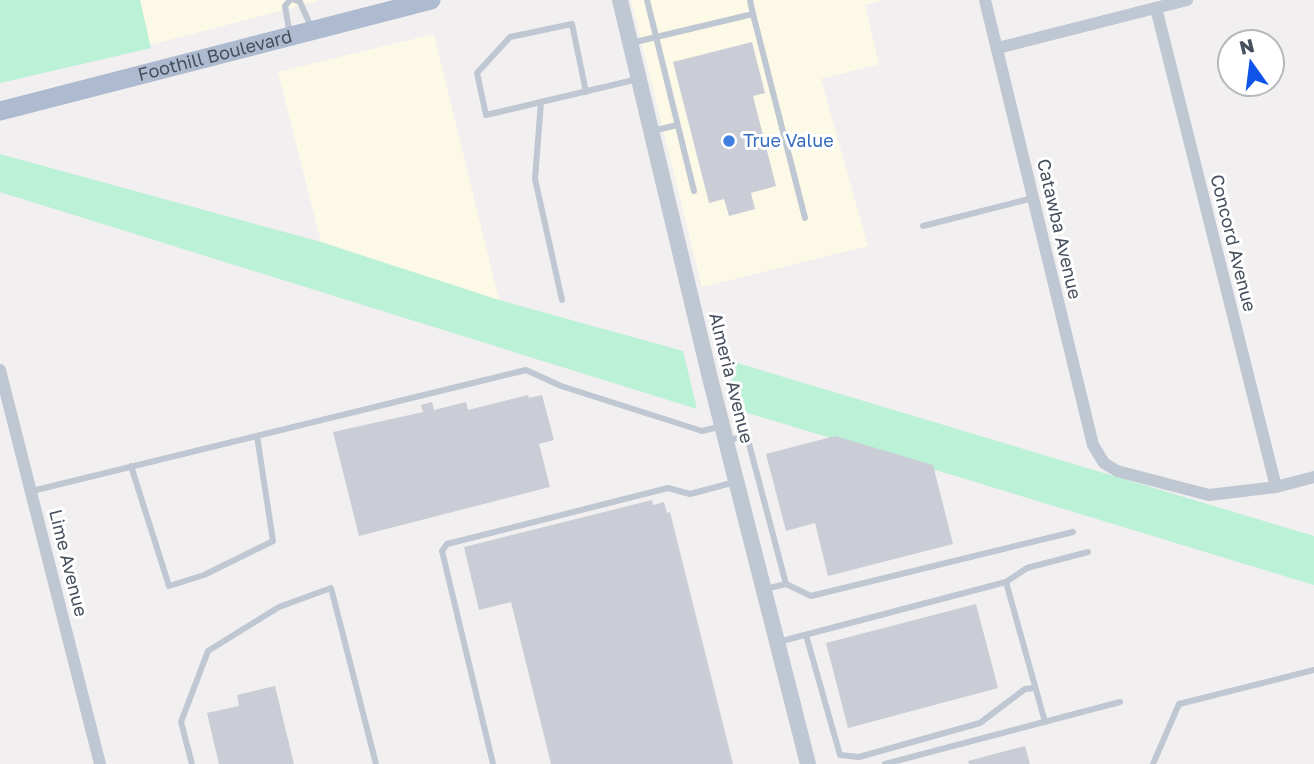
<svg xmlns="http://www.w3.org/2000/svg" width="1314" height="764" viewBox="0 0 1314 764" font-family="'Golos Text',sans-serif">
<style>
.commercial{fill:#fdf9e7}
.green{fill:#bbf1d7}
.building{fill:#cacdd5}
.lines{fill:none;stroke-linecap:round;stroke-linejoin:round}
.service{stroke:#bfc7d2;stroke-width:6}
.minor{stroke:#bfc7d2;stroke-width:12}
.tertiary{stroke:#bfc7d2;stroke-width:16}
.primary{stroke:#adbacf;stroke-width:19}
.shop-dot{fill:#3f7fe0;stroke:#fff;stroke-width:2.5}
.labels{text-anchor:middle;stroke-width:6;stroke-linejoin:round;paint-order:stroke}
.street-label{font-size:18px;fill:#464f5d;stroke:#fff}
.shop-label{font-size:18px;fill:#366cbe;stroke:#fff;text-anchor:start}
</style>
<rect width="100%" height="100%" fill="#f1efef"/>
<g class="commercial">
<path d="M140 0H318V1L150 45Z"/>
<path d="M631 0H883L865 5 879 64 821 79 868 246 702 287Z"/>
<path d="M434 34 499 300 321 242 278 72Z"/>
</g>
<g class="green">
<path d="M0 0H140L151 48 0 83Z"/>
<path d="M0 154 321 242 499 300 683 351 697 409 0 192Z"/>
<path d="M727 360 1314 536V585L738 410Z"/>
</g>
<g class="building">
<path d="M752 42 765 93 753 96 776 186 751 193 755 209 729 216 724 199 709 203 673 62Z"/>
<path d="M528 395 529 398 542 395 554 440 539 444 550 487 359 536 333 432 423 412 421 405 432 402 434 410 466 402 468 410Z"/>
<path d="M835 436 933 465 953 544 828 576 815 523 786 531 766 454Z"/>
<path d="M652 500 653 505 664 502 667 513 670 512 733 764H551L511 602 479 610 464 547Z"/>
<path d="M976 604 998 688 848 728 826 643Z"/>
<path d="M275 686 294 764H219L207 713 239 706 237 695Z"/>
<path d="M1025 746 1030 764H969L968 761Z"/>
</g>
<g class="lines">
<g class="service">
<path d="M290 0 285 6 290 35"/>
<path d="M295 0 300 2 312 29"/>
<path d="M647 0 694 191"/>
<path d="M753 14 805 218"/>
<path d="M631 43 753 14 750 0"/>
<path d="M541 102 486 115 477 73 510 37 572 24 586 92"/>
<path d="M653 131 677 125"/>
<path d="M923 226 1033 198"/>
<path d="M562 300 535 179 541 102 638 79"/>
<path d="M728 441 740 437 748 440 786 584"/>
<path d="M131 466 169 586 204 575 273 541 257 436"/>
<path d="M32 491 526 370 561 386 702 431 722 426"/>
<path d="M1006 582 1045 722"/>
<path d="M765 589 786 584 811 596 1073 532"/>
<path d="M806 635 840 755 859 757 980 723 1025 689 1035 688"/>
<path d="M778 642 1006 582 1027 568 1088 552"/>
<path d="M192 764 181 722 208 651 279 607 331 588 376 764"/>
<path d="M493 764 442 551 447 544 668 488 690 494 735 482"/>
<path d="M885 764 1120 702"/>
<path d="M1153 764 1179 704 1314 670"/>
</g>
<g class="minor">
<path d="M985 0 1093 445 1104 463 1117 471 1209 495 1276 487 1314 477"/>
<path d="M1156 8 1276 487"/>
<path d="M998 48 1187 0"/>
<path d="M0 370 100 764"/>
</g>
<path class="tertiary" d="M620 0 710 378 808 764"/>
<path class="primary" id="s1" d="M0 111 431 0"/>
</g>
<circle class="shop-dot" cx="729" cy="141" r="7"/>
<g class="labels">
<g class="street-label">
<text dy="6" stroke="none"><textPath href="#s1" startOffset="222">Foothill Boulevard</textPath></text>
<text transform="translate(1059 229) rotate(77)" y="6">Catawba Avenue</text>
<text transform="translate(1233 243) rotate(76)" y="6">Concord Avenue</text>
<text transform="translate(731 378) rotate(76)" y="6">Almeria Avenue</text>
<text transform="translate(68 563) rotate(76)" y="6">Lime Avenue</text>
</g>
<g class="shop-label">
<text x="743" y="147">True Value</text>
</g>
</g>
<g transform="translate(1251 63) rotate(346)"><circle r="33" fill="#ffffff" stroke="#b5b9be" stroke-width="2"/>
<path d="M0-5L12 26L0 18L-12 26Z" fill="#1053ea"/>
<text y="-10" font-size="19" font-weight="bold" text-anchor="middle" fill="#464f5d">N</text>
</g>
</svg>
